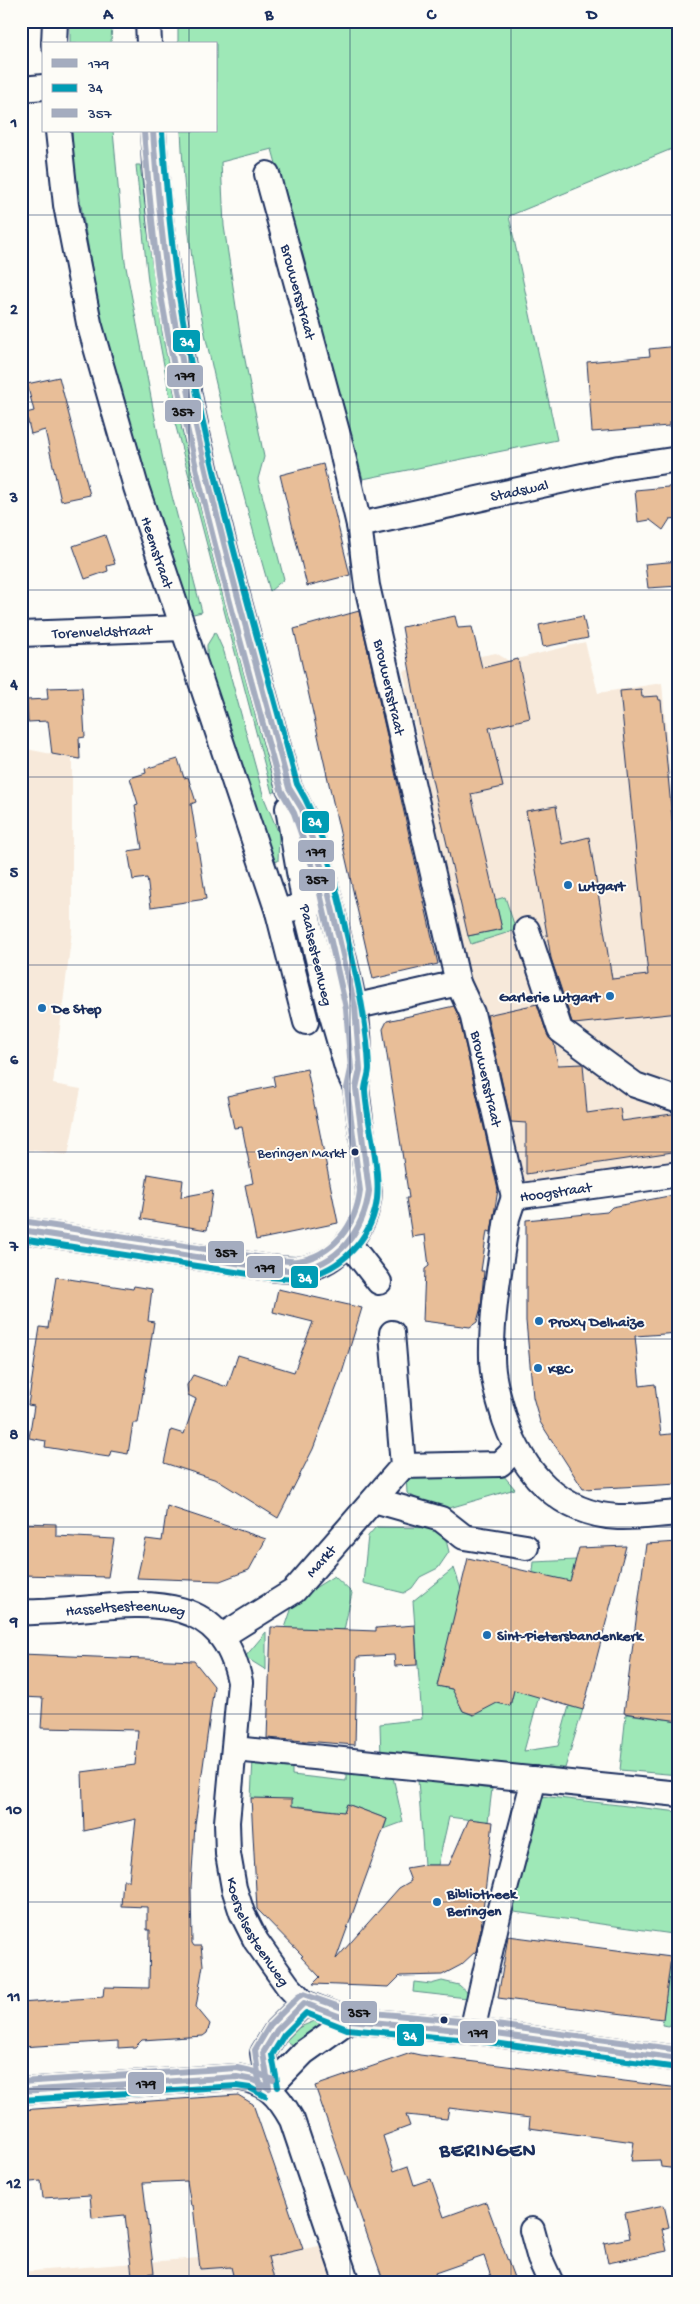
<svg xmlns="http://www.w3.org/2000/svg" width="700" height="2304" viewBox="0 0 700 2304" font-family="'Gochi Hand',sans-serif">
<style>
.built{fill:#f7e9da}
.green{fill:#9ee8b7;stroke:#5c8c8a}
.building{fill:#e8be98;stroke:#1b2f5e}
.lines{fill:none;stroke-linecap:round;stroke-linejoin:round}
.minor-casing{stroke:#1b2f5e;stroke-width:28}
.minor{stroke:#fdfcf7;stroke-width:24}
.bus-1-casing{stroke:#fdfcf7;stroke-width:10}
.bus-2-casing{stroke:#fdfcf7;stroke-width:10}
.bus-3-casing{stroke:#fdfcf7;stroke-width:10}
.bus-1{stroke:#a4acbf;stroke-width:6}
.bus-2{stroke:#009cb4;stroke-width:6}
.bus-3{stroke:#a4acbf;stroke-width:6}
.grid{fill:none;stroke:#1b2f5e;stroke-width:1;stroke-opacity:0.55}
.poi-dot{fill:#1f6fb2;stroke:#fdfcf7;stroke-width:2}
.bus-dot{fill:#1b2f5e;stroke:#fdfcf7;stroke-width:2}
.labels{text-anchor:middle;stroke-width:4;stroke-linejoin:round;paint-order:stroke}
.bus-label{font-size:14px;fill:#1b2f5e;stroke:#fdfcf7;text-anchor:end}
.street-label{font-size:15px;fill:#1b2f5e;stroke:#fdfcf7}
.poi-label{font-size:15px;font-weight:bold;fill:#1b2f5e;stroke:#fdfcf7;text-anchor:start}
.district-label{font-size:20px;font-weight:bold;letter-spacing:1px;fill:#1b2f5e;stroke:#fdfcf7}
.line-badge{stroke:#fdfcf7;stroke-width:2}
.badge-label{font-size:14px;text-anchor:middle;font-weight:bold;fill:#fff}
.pale-badge-label{font-size:14px;text-anchor:middle;font-weight:bold;fill:#111}
.neatline{fill:none;stroke:#1b2f5e;stroke-width:2}
.grid-label{font-size:16px;text-anchor:middle;font-weight:bold;fill:#1b2f5e}
</style>
<rect width="100%" height="100%" fill="#fdfcf7"/>
<filter id="ink" filterUnits="userSpaceOnUse"><feTurbulence type="fractalNoise" baseFrequency=".02" numOctaves="2"/><feDisplacementMap in="SourceGraphic" scale="10" xChannelSelector="R" yChannelSelector="G"/><feConvolveMatrix kernelMatrix="1 2 1 2 8 2 1 2 1" color-interpolation-filters="sRGB"/></filter>
<g filter="url(#ink)">
<g class="built">
<path d="M585 642 598 693 662 683 679 883V1165L526 1185 521 1181 449 920 456 917 440 848 433 850 419 780 426 778 408 695 402 696 400 689 407 687 403 671 496 653 509 661Z"/>
<path d="M21 748 72 758V931L53 1084 81 1089 68 1155 21 1149Z"/>
<path d="M324 2245 336 2283H21V2272L199 2258 268 2256Z"/>
</g>
<g class="green">
<path d="M70 21H112L111 44H70Z"/>
<path d="M178 21H679V146L509 216 557 440 363 479 272 149 221 162 224 226 240 334 264 457 258 479 284 579 270 591C243 496 218 401 199 304 189 248 184 189 181 131H216V44H178Z"/>
<path d="M72 131H113L125 262 164 465 202 612 189 615 105 343 73 159Z"/>
<path d="M136 165H140L163 338 188 458 277 791 272 793 175 423 148 281Z"/>
<path d="M215 632 224 652 264 798 279 834 278 861 274 862 268 855 207 660V645Z"/>
<path d="M505 897 516 930 471 944 468 936 502 929 495 900Z"/>
<path d="M503 1475 515 1489 439 1511 407 1493 406 1477Z"/>
<path d="M376 1527 443 1528 449 1552 438 1568 420 1577 412 1588 404 1593 363 1583 368 1536Z"/>
<path d="M576 1560 524 1751 558 1746 569 1706 583 1709 565 1768 381 1757 380 1724 422 1719 413 1601 454 1568 461 1589 438 1686 459 1691 457 1700 463 1711 474 1715 488 1700 510 1706 523 1656 534 1562Z"/>
<path d="M334 1576 352 1593 344 1630 285 1628 294 1601Z"/>
<path d="M266 1632V1670L245 1657Z"/>
<path d="M626 1714 679 1721V1775L620 1770Z"/>
<path d="M253 1759 292 1764V1775L346 1781V1771L393 1777 403 1822 384 1829 387 1819 347 1804 343 1814 337 1811 298 1806 296 1809 251 1798Z"/>
<path d="M418 1780 492 1789 488 1822 449 1817 438 1865H424Z"/>
<path d="M541 1796 679 1812V1888L674 1924 679 1925V1953L672 2009C675 2016 675 2020 669 2026L662 2025 673 1934 507 1911Z"/>
<path d="M442 1981 459 1985 468 1993 467 1998 413 1992 414 1982 431 1984Z"/>
<path d="M315 2021 327 2027 293 2045 285 2041 295 2029Z"/>
</g>
<g class="building">
<path d="M679 346V423H669V426L592 432 587 362 650 356 649 349Z"/>
<path d="M59 377 90 495 61 501 45 430 31 434 26 413 34 411 27 384Z"/>
<path d="M323 464 350 575 307 586 280 475Z"/>
<path d="M679 486V518L670 519 663 530 650 520 638 522 635 490Z"/>
<path d="M105 535 115 564 107 566 108 571 85 579 73 546Z"/>
<path d="M679 561V586L648 588 645 564Z"/>
<path d="M359 611 438 964 373 979 294 629Z"/>
<path d="M455 616 458 628 472 627 482 668 518 659 530 718 489 728 503 787 471 794 502 929 468 936 420 727 402 627Z"/>
<path d="M583 616 588 638 543 647 539 625Z"/>
<path d="M82 687 85 737 79 738 80 759 52 754 48 721 28 722 27 700 48 699 47 688Z"/>
<path d="M641 689 642 697 658 696 659 700H661L679 893V1013L574 1024 572 1022 551 958 526 811 556 806 562 844 589 837 612 979 648 975 620 691Z"/>
<path d="M178 759 184 778 188 777 196 802 191 804 206 899 151 907 147 878 133 880 128 851 142 849 135 805 138 804 130 778 146 773 145 769Z"/>
<path d="M537 1004 547 1034 554 1043 558 1065 583 1064 587 1113 620 1108 622 1121 679 1113V1151L526 1174V1123L511 1122 487 1015Z"/>
<path d="M454 1006 459 1017 498 1190 491 1232 487 1231 481 1271H484L481 1307 477 1322 470 1327 423 1321 425 1269 429 1266 425 1235 412 1237 406 1198H409L383 1029 387 1021Z"/>
<path d="M307 1069 338 1223 256 1240 245 1185 253 1183 242 1127 234 1128 227 1096 275 1086 273 1076Z"/>
<path d="M148 1174 183 1180 181 1197 213 1191 207 1230 141 1219Z"/>
<path d="M679 1194V1333L635 1336 640 1386 655 1384 661 1435 679 1433V1484L583 1489 540 1422 533 1397 526 1321V1220L607 1212 612 1207Z"/>
<path d="M56 1277 133 1289 134 1286 152 1289 148 1321 154 1322 138 1423H133L128 1454 111 1451 109 1457 88 1454 45 1447 46 1441 29 1438 34 1406 28 1405 40 1327 48 1328Z"/>
<path d="M278 1289 362 1308 342 1373 313 1449 278 1518 217 1480 164 1463 171 1430 184 1434 196 1399 188 1395 187 1385 193 1375 227 1387 238 1355 294 1372 313 1322 273 1312Z"/>
<path d="M167 1506 266 1539 249 1570 220 1581 137 1578 146 1539 162 1541Z"/>
<path d="M21 1523 56 1524V1536L114 1539 108 1577 21 1575Z"/>
<path d="M679 1542V1721L624 1713 646 1544Z"/>
<path d="M626 1546 583 1710 514 1690 510 1706 497 1703 474 1715 463 1711 452 1689 437 1686 468 1558 570 1581 579 1548Z"/>
<path d="M415 1625 417 1665 395 1666 394 1655 357 1657 355 1745 267 1738 271 1627 376 1631V1628Z"/>
<path d="M21 1654 194 1661 214 1686 195 1825 191 1886 192 1943 194 1946H201L203 1965 196 2007 210 2024 207 2033 203 2036 142 2040 135 2047 118 2048V2041L21 2047V2003L103 1997 104 1987 149 1988 150 1930H147V1907L121 1906 123 1880H129L136 1819 84 1831 82 1772 135 1765 138 1730 41 1728 43 1698 21 1697Z"/>
<path d="M251 1798 292 1799V1806L344 1812 347 1804 387 1819 336 1959 399 1888 411 1881 406 1868 424 1865H449L469 1819 493 1822 481 1928 476 1951 461 1965 442 1975 400 1976 389 1987 313 1984 320 1977 301 1957 303 1956 257 1909Z"/>
<path d="M508 1936 671 1957 663 2019 498 1998Z"/>
<path d="M411 2053 420 2055 679 2088V2169L661 2167 660 2160 631 2161 634 2142 529 2128 530 2118 449 2108 447 2119 406 2115 410 2126 383 2136 394 2171 408 2166 414 2185 431 2179 444 2217 486 2202 516 2283H493L484 2256 435 2273 438 2283H384L315 2086Z"/>
<path d="M238 2095 253 2104 303 2249 268 2257 275 2283H235L231 2267 200 2269 193 2205 191 2206 187 2181 143 2183 154 2273 132 2275 125 2215 92 2218 90 2195 43 2198 41 2181 21 2183V2110Z"/>
<path d="M664 2205 669 2227 662 2229 667 2251 608 2263 604 2243 630 2238 625 2213Z"/>
</g>
<g class="lines">
<defs>
<g id="minor">
<path d="M148 21 149 44"/>
<path d="M54 44 55 21"/>
<path d="M21 89 44 87"/>
<path id="s1" d="M58 131 66 205 89 323 136 487 278 912 329 900"/>
<path d="M153 131C164 356 232 572 289 788 315 831 325 883 337 931 349 982 366 1036 356 1088"/>
<path id="s2" d="M267 174 340 443 359 525 367 586 458 983 472 1013 514 1197"/>
<path id="s3" d="M359 525 619 468 679 459"/>
<path id="s4" d="M21 634 183 628"/>
<path d="M278 912 306 1022"/>
<path d="M527 930 560 1030 635 1085 679 1100"/>
<path d="M340 1010 458 983"/>
<path d="M514 1197 507 1218C501 1261 491 1314 492 1357 492 1378 499 1400 505 1420 523 1472 559 1514 618 1517 638 1518 659 1514 679 1513"/>
<path id="s5" d="M514 1197 679 1174"/>
<path d="M21 1230 269 1268C277 1269 287 1270 296 1270 337 1267 367 1230 369 1191L356 1088 348 1071 331 1012 305 906 288 808"/>
<path d="M348 1242 379 1282"/>
<path d="M403 1466 500 1464 516 1449"/>
<path d="M374 1500 441 1519 464 1537 526 1547"/>
<path id="s6" d="M21 1612C102 1616 217 1567 240 1682L227 1822 228 1854 234 1888 242 1913 256 1941 288 1986 304 2003 349 2020 481 2032 679 2059"/>
<path id="s7" d="M222 1636 294 1591 403 1466 392 1333"/>
<path d="M235 1749 679 1794"/>
<path d="M472 2031 499 1912 534 1779"/>
<path d="M269 2088 304 2052 349 2020"/>
<path d="M269 2088 263 2053 277 2030 304 2003"/>
<path d="M21 2091 237 2077C267 2083 277 2093 292 2120L347 2283"/>
<path d="M532 2230 540 2259 551 2283"/>
</g>
</defs>
<use href="#minor" class="minor-casing"/>
<use href="#minor" class="minor"/>
<defs>
<g id="bus-1">
<path d="M21 1230 269 1268C278 1269 287 1271 296 1270 338 1266 364 1230 369 1191L356 1088 360 1070 355 1007 325 878 302 809 289 788C246 626 199 465 171 300 162 244 157 188 153 131"/>
<path d="M269 2088 263 2053 277 2030 304 2003 349 2020 481 2032 679 2059"/>
<path d="M21 2091 237 2077 253 2080 269 2088"/>
</g>
<g id="bus-2">
<path d="M21 1239 268 1277C277 1277 288 1280 298 1278 334 1274 366 1246 375 1210 384 1177 367 1126 365 1090 365 1083 369 1076 369 1068 367 1020 356 974 345 927 334 878 323 827 297 784 254 623 205 462 179 296 171 242 166 187 162 131"/>
<path d="M278 2087 272 2055 284 2035 306 2013 347 2029 480 2041 678 2068"/>
<path d="M22 2100 236 2086 250 2088 265 2096"/>
</g>
<g id="bus-3">
<path d="M22 1221 270 1259C279 1260 289 1262 297 1261 333 1256 356 1225 360 1191L347 1088 351 1069 346 1008 317 880 294 813 281 790C237 628 190 467 162 301 153 245 149 188 144 132"/>
<path d="M21 2082 237 2068 255 2072 273 2080"/>
<path d="M260 2089 255 2050 270 2025 298 1997 303 1994 351 2011 482 2023 679 2050"/>
</g>
</defs>
<use href="#bus-1" class="bus-1-casing"/>
<use href="#bus-2" class="bus-2-casing"/>
<use href="#bus-3" class="bus-3-casing"/>
<use href="#bus-1" class="bus-1"/>
<use href="#bus-2" class="bus-2"/>
<use href="#bus-3" class="bus-3"/>
</g>
</g>
<path class="grid" d="M189 21V44M350 21V2283M511 21V2283M189 131V2283M21 215H679M21 402H679M21 590H679M21 777H679M21 965H679M21 1152H679M21 1339H679M21 1527H679M21 1714H679M21 1902H679M21 2089H679"/>
<g class="poi-dot">
<circle cx="568" cy="885" r="5"/>
<circle cx="610" cy="996" r="5"/>
<circle cx="42" cy="1008" r="5"/>
<circle cx="539" cy="1321" r="5"/>
<circle cx="538" cy="1368" r="5"/>
<circle cx="487" cy="1635" r="5"/>
<circle cx="437" cy="1902" r="5"/>
</g>
<g class="bus-dot">
<circle cx="355" cy="1152" r="4.5"/>
<circle cx="444" cy="2020" r="4.5"/>
</g>
<g class="labels">
<g class="bus-label">
<text x="346" y="1157">Beringen Markt</text>
</g>
<g class="street-label">
<text dy="5" stroke="none"><textPath href="#s2" startOffset="122">Brouwersstraat</textPath></text>
<text dy="5" stroke="none"><textPath href="#s3" startOffset="164">Stadswal</textPath></text>
<text dy="5" stroke="none"><textPath href="#s1" startOffset="434">Heemstraat</textPath></text>
<text dy="5" stroke="none"><textPath href="#s4" startOffset="81">Torenveldstraat</textPath></text>
<text dy="5" stroke="none"><textPath href="#s2" startOffset="528">Brouwersstraat</textPath></text>
<text transform="translate(317 955) rotate(77)" y="5">Paalsesteenweg</text>
<text dy="5" stroke="none"><textPath href="#s2" startOffset="932">Brouwersstraat</textPath></text>
<text dy="5" stroke="none"><textPath href="#s5" startOffset="42">Hoogstraat</textPath></text>
<text dy="5" stroke="none"><textPath href="#s7" startOffset="125">Markt</textPath></text>
<text dy="5" stroke="none"><textPath href="#s6" startOffset="105">Hasseltsesteenweg</textPath></text>
<text dy="5" stroke="none"><textPath href="#s6" startOffset="516">Koerselsesteenweg</textPath></text>
</g>
<g class="poi-label">
<text x="578" y="890">Lutgart</text>
<text x="600" y="1001" text-anchor="end">Garlerie Lutgart</text>
<text x="52" y="1013">De Step</text>
<text x="549" y="1326">Proxy Delhaize</text>
<text x="548" y="1373">KBC</text>
<text x="497" y="1640">Sint-Pietersbandenkerk</text>
<text x="447" y="1898">Bibliotheek<tspan x="447" dy="17">Beringen</tspan></text>
</g>
<g class="district-label">
<text x="488" y="2156">BERINGEN</text>
</g>
</g>
<g class="line-badge">
<rect x="172" y="329" width="29" height="24" rx="5" fill="#009cb4"/>
<rect x="166" y="364" width="38" height="24" rx="5" fill="#a4acbf"/>
<rect x="164" y="399" width="38" height="24" rx="5" fill="#a4acbf"/>
<rect x="301" y="810" width="29" height="24" rx="5" fill="#009cb4"/>
<rect x="297" y="839" width="38" height="24" rx="5" fill="#a4acbf"/>
<rect x="298" y="868" width="38" height="24" rx="5" fill="#a4acbf"/>
<rect x="207" y="1240" width="38" height="24" rx="5" fill="#a4acbf"/>
<rect x="246" y="1255" width="38" height="24" rx="5" fill="#a4acbf"/>
<rect x="290" y="1265" width="29" height="24" rx="5" fill="#009cb4"/>
<rect x="340" y="2000" width="38" height="24" rx="5" fill="#a4acbf"/>
<rect x="459" y="2020" width="38" height="24" rx="5" fill="#a4acbf"/>
<rect x="396" y="2023" width="29" height="24" rx="5" fill="#009cb4"/>
<rect x="127" y="2071" width="38" height="24" rx="5" fill="#a4acbf"/>
</g>
<g class="badge-label">
<text x="187" y="346">34</text>
<text x="315" y="826">34</text>
<text x="305" y="1282">34</text>
<text x="410" y="2040">34</text>
</g>
<g class="pale-badge-label">
<text x="185" y="380">179</text>
<text x="183" y="416">357</text>
<text x="316" y="856">179</text>
<text x="317" y="884">357</text>
<text x="226" y="1257">357</text>
<text x="265" y="1272">179</text>
<text x="359" y="2017">357</text>
<text x="478" y="2037">179</text>
<text x="146" y="2088">179</text>
</g>
<rect width="700" height="2304" fill="none" stroke="#fdfcf7" stroke-width="55"/>
<rect x="42" y="42" width="175" height="90" fill="#fdfcf7" stroke="#a3aaba"/>
<rect x="52" y="59" width="25" height="8" fill="#a4acbf" stroke="#a3aaba"/>
<text x="88" y="68" font-size="15" fill="#1b2f5e">179</text>
<rect x="52" y="84" width="25" height="8" fill="#009cb4" stroke="#a3aaba"/>
<text x="88" y="92" font-size="15" fill="#1b2f5e">34</text>
<rect x="52" y="109" width="25" height="8" fill="#a4acbf" stroke="#a3aaba"/>
<text x="88" y="118" font-size="15" fill="#1b2f5e">357</text>
<rect x="28" y="28" width="644" height="2248" class="neatline"/>
<g class="grid-label">
<text x="108" y="19">A</text>
<text x="269" y="19">B</text>
<text x="431" y="19">C</text>
<text x="592" y="19">D</text>
<text x="14" y="127">1</text>
<text x="14" y="314">2</text>
<text x="14" y="502">3</text>
<text x="14" y="689">4</text>
<text x="14" y="877">5</text>
<text x="14" y="1064">6</text>
<text x="14" y="1251">7</text>
<text x="14" y="1439">8</text>
<text x="14" y="1626">9</text>
<text x="14" y="1814">10</text>
<text x="14" y="2001">11</text>
<text x="14" y="2188">12</text>
</g>
</svg>
